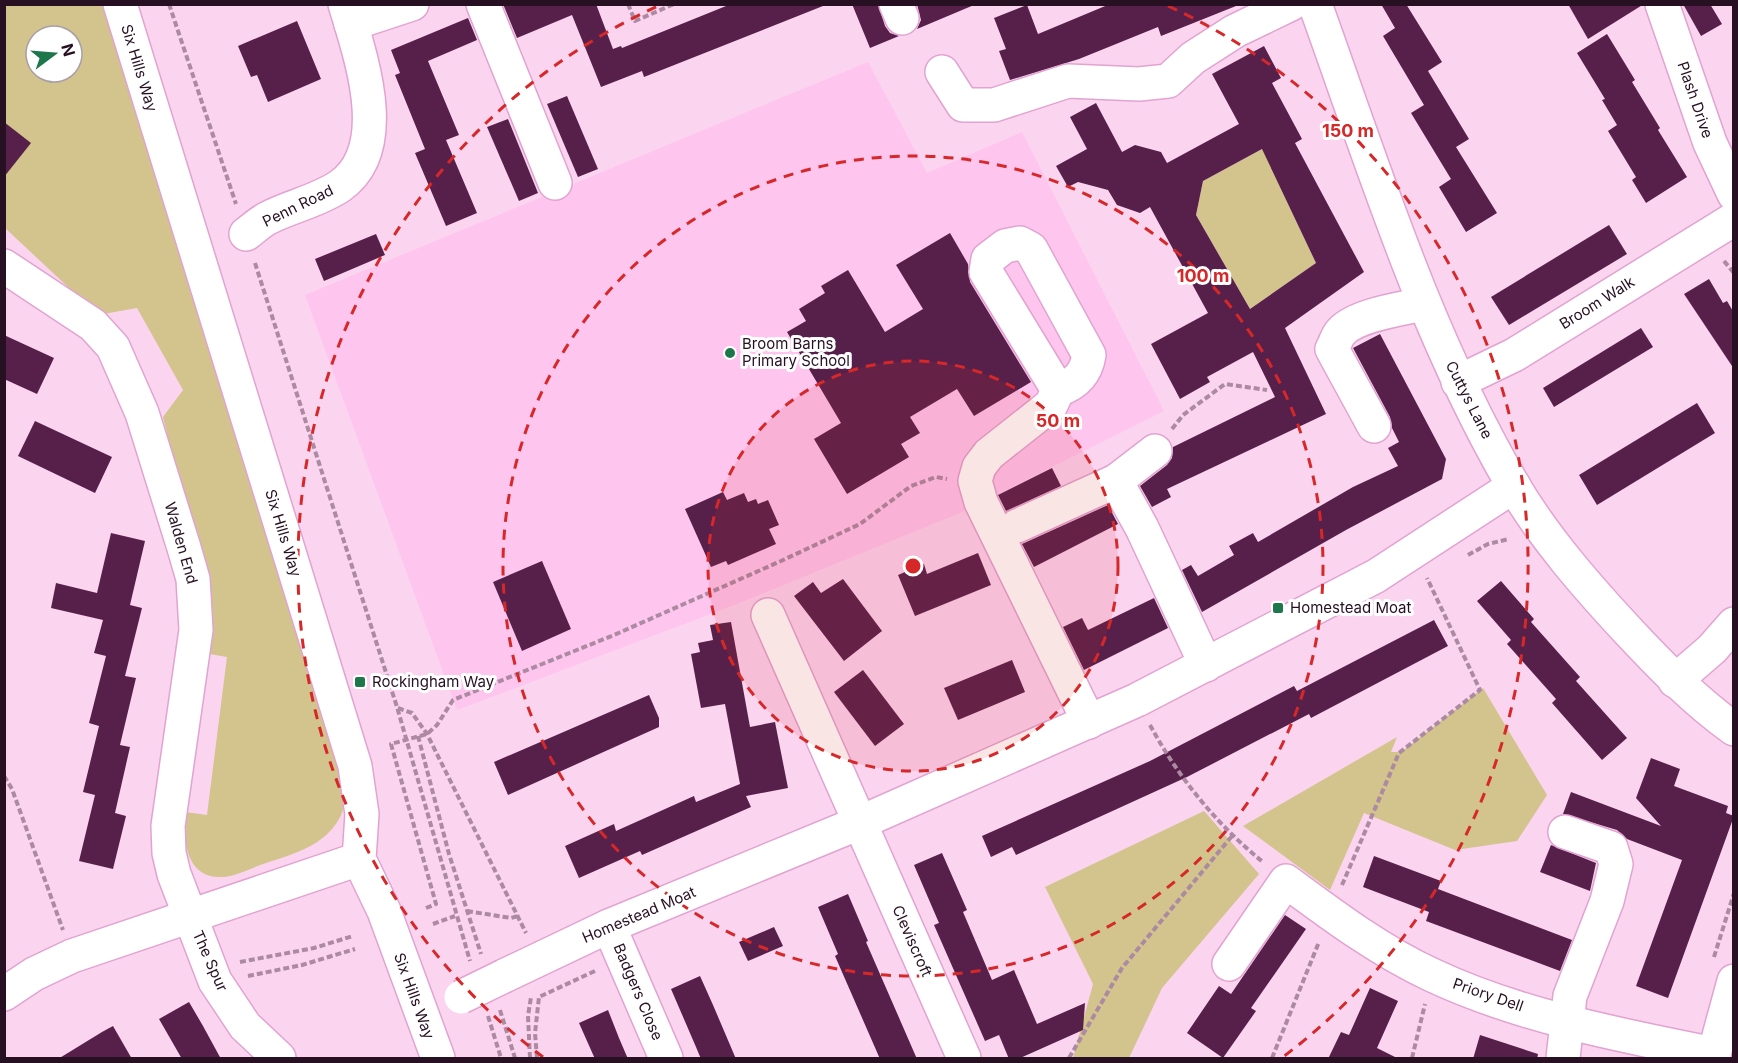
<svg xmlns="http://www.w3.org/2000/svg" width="1738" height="1063" viewBox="0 0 1738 1063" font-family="Inter,sans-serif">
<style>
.built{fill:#fec5ee}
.green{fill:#d2c48c;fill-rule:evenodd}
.building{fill:#57204b;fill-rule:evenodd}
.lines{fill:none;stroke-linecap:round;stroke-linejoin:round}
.minor-casing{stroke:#e2a3d1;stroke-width:36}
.path{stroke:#ab8aa2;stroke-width:4;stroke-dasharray:6 3;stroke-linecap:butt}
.minor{stroke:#fff;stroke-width:33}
.minor-bridge-casing{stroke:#e2a3d1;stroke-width:36;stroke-linecap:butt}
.minor-bridge{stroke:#fff;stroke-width:33}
.ring{fill:none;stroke:#d62828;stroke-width:3;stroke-dasharray:10 8}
.poi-dot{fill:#1e774b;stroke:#fff;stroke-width:2}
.labels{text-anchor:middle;stroke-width:6;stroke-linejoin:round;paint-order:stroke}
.street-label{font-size:15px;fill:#271021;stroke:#fff}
.poi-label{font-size:15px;fill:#271021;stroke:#fff;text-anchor:start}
.centre{fill:#d62828;stroke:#fff;stroke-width:3}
.ring-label{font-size:18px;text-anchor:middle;font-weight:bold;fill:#d62828;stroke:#fff;stroke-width:6;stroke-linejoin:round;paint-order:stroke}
</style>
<rect width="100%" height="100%" fill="#fbd4f0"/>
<path class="built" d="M868 62 927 173 1022 132 1164 411 960 513 737 604 457 710 305 295Z"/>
<g class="green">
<path d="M4 5H102L346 765C347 784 348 803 339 819 324 846 293 854 266 863 253 867 235 877 222 877 185 879 183 838 185 812L207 815 227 657 204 653 208 598 163 417 183 390 137 308 98 315 5 228ZM36 36H72V72H36Z"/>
<path d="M1277 141 1272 170 1316 263 1250 309 1196 215 1203 181Z"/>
<path d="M1483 688 1547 795 1517 841 1455 850 1364 813 1330 890 1243 826 1397 737 1391 752H1401Z"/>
<path d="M1204 811 1259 874 1162 988 1129 1058H1073L1093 984 1045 887Z"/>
</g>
<g class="building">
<path d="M503 4H596L613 49 621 46 622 48 731 4 823 6 644 77 642 71 601 87 572 15 517 38Z"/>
<path d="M852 4H878L885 26 890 33 899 36 870 48Z"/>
<path d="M917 4H974V5L917 29 921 20Z"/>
<path d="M1110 4H1236V6L1161 36 1158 27 1079 59 1010 80 999 51 1006 49 994 18 1027 5 1038 34Z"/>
<path d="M1381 4H1406L1442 62 1428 71 1469 139 1456 147 1497 213 1466 232 1439 187 1451 179 1411 113 1424 105 1383 36 1395 28Z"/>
<path d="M1568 4H1644L1588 39Z"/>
<path d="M1683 4H1710L1722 24 1701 36Z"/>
<path d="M468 18 477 40 428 61 459 135 446 140 477 213 446 226 415 153 425 149 395 75 400 73 391 50Z"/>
<path d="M297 21 321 79 268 102 257 75 251 77 238 46Z"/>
<path d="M1607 34 1635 80 1632 82 1660 128 1658 130 1687 177 1646 203 1632 180 1636 177 1608 131 1617 125 1602 100 1605 99 1577 53Z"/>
<path d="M1264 46 1281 78 1272 83 1302 139 1295 143 1364 272 1285 328 1326 414 1167 489 1171 497 1152 507 1140 486 1167 465 1172 458 1173 447 1275 397 1253 352 1207 377 1210 382 1180 399 1151 344 1208 313 1150 207 1140 213 1117 205 1108 190 1078 182 1068 187 1056 166 1087 149 1070 117 1096 103 1122 152 1135 145 1161 152 1167 163 1239 124 1212 74ZM1262 149 1316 263 1250 309 1196 215 1203 181Z"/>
<path d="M567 96 598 169 578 177 547 104Z"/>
<path d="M508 119 538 193 519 201 487 127Z"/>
<path d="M4 122 31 143 4 177Z"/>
<path d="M1609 225 1627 254 1509 325 1491 297Z"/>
<path d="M950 233 968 264 970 282 1031 382 974 416 957 389 910 417 920 433 901 444 909 457 847 494 814 439 841 423 787 332 806 321 799 309 825 293 821 286 848 270 885 332 923 309 896 265Z"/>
<path d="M376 234 385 255 324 281 315 259Z"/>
<path d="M1709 279 1723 303 1727 301 1734 313V369L1684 294Z"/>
<path d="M1641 328 1653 347 1554 407 1543 388Z"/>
<path d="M1380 334 1446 459 1442 479 1346 530 1202 612 1182 570 1191 565 1198 576 1234 555 1229 546 1253 533 1258 542 1353 487 1398 466 1388 448 1399 442 1392 428 1390 417 1353 348Z"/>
<path d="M4 335 54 358 37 394 4 379Z"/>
<path d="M1697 403 1715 433 1597 505 1579 475Z"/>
<path d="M35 421 112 457 95 493 18 456Z"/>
<path d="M1052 468 1061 486 1006 511 998 495Z"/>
<path d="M723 492 727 500 744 493 748 502 756 499 758 504 768 500 779 525 769 529 776 544 728 565 726 561 711 567 685 509Z"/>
<path d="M1108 505 1118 524 1034 567 1022 544Z"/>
<path d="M111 533 145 541 130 605 142 608 125 676 136 678 120 745 130 747 115 813 126 816 113 869 79 861 95 795 83 792 99 726 89 723 106 656 94 653 103 620 51 608 56 583 97 593Z"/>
<path d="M978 553 991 585 915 616 898 575 924 564 927 574Z"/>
<path d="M542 561 571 629 522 651 493 582Z"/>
<path d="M843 579 882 631 844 661 794 596 813 582 821 593Z"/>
<path d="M1501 581 1534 619 1531 622 1580 677 1576 681 1627 738 1602 760 1552 703 1556 699 1507 644 1511 640 1477 601Z"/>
<path d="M1154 598 1168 628 1084 670 1063 627 1082 618 1088 630Z"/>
<path d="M1434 620 1448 646 1311 718 1309 714 1187 777 1016 855 1012 847 991 857 982 836 1150 761 1294 686 1297 691Z"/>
<path d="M731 622 750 727 775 722 788 788 746 796 751 807 642 855 640 851 579 878 565 846 614 824 616 831 694 796 696 802 740 784 725 704 701 708 691 654 700 652 698 643 713 640 710 625Z"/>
<path d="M1012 660 1025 692 958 720 944 688Z"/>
<path d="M863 670 904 724 875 746 834 692Z"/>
<path d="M649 695 659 718V727L508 795 494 762Z"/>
<path d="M1651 758 1680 769 1674 786 1728 806 1726 813 1734 816 1668 998 1636 986 1682 860 1627 839 1617 830 1563 814 1571 792 1661 826 1636 798Z"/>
<path d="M1551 845 1596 863 1590 891 1540 872Z"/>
<path d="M942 853 967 910 963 912 992 980 1014 970 1037 1024 1085 1003 1083 1030 1018 1059H1009L999 1035 985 1041 934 925 939 923 914 865Z"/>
<path d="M1374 856 1441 881 1438 889 1572 940 1560 971 1426 921 1429 912 1363 887Z"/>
<path d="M848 894 868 941 866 942 917 1059H880L835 956 838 954 818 907Z"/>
<path d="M1285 915 1306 929 1251 1008 1256 1011 1223 1058 1187 1033 1219 986 1231 994Z"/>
<path d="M774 927 783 946 748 961 739 942Z"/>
<path d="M700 976 713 1005 736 1059H701L696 1047 671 989Z"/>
<path d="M1370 988 1398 1001 1377 1048 1399 1059H1328L1341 1032 1349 1035Z"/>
<path d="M189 1002 203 1026 221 1059H182L159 1019Z"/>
<path d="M608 1010 619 1038 628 1059H595L579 1023Z"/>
<path d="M113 1026 132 1059H58L102 1032Z"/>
<path d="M1480 1035 1538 1054 1537 1059H1473Z"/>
</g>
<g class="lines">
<defs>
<g id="minor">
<path d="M120 4 355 766 362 814 359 859 384 911 438 1058"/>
<path d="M483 4 555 183"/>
<path d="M896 4 902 18"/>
<path d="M1315 4C1374 168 1425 334 1513 485 1545 539 1588 588 1631 634 1663 668 1695 701 1734 729"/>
<path d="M1662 4 1710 143 1734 194"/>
<path d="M351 24 412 4"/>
<path d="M942 72 963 105H994L1068 81 1139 84 1168 81 1193 58 1235 31 1291 4"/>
<path d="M246 234C253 229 260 222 268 218 291 206 318 201 340 186 394 148 360 55 345 4"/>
<path d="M4 266 93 325 113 347 142 413 184 548 193 579 196 630 168 826 169 853 174 874 215 981 245 1026 279 1058"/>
<path d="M1458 382 1514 355 1734 219"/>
<path d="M1058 390 986 272 988 259 1005 246 1020 243 1031 249 1089 355C1086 374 1076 384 1058 390L1051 405 989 454 979 467 975 481 981 502 1089 722"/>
<path d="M1374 426 1332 349C1335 344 1337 336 1341 332 1356 315 1401 309 1423 304"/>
<path d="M1116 481 1142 528 1206 665"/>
<path d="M1017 526 1116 481 1155 451"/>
<path d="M768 615 964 1058"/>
<path d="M1675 681 1712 649 1734 624"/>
<path d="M609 926 666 1058"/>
<path d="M1229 964 1286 881C1332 915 1380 951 1432 975 1519 1016 1620 1035 1714 1054"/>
<path d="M504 976 609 926 859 823 1137 700 1376 576 1514 486"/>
<path d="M4 994 34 974 72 956 359 859"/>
<path d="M1563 1058 1570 996 1607 901 1616 864 1611 848 1565 832"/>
<path d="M1713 1058 1734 981"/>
</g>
</defs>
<use href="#minor" class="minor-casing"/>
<g class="path">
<path d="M169 4 236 204"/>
<path d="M628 4 635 21 674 4"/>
<path d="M1724 261 1734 273"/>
<path d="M255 263 397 707 470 961"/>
<path d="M1172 429 1183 415 1225 384 1267 390"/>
<path d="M1468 555 1488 544 1509 539"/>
<path d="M398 708 412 713 427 734 526 933"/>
<path d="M1150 725C1178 777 1217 825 1263 862"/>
<path d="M418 736 449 854 481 954"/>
<path d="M4 776 12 789 63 930"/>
<path d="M1342 885 1399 753 1480 690 1427 578"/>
<path d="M426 908 436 904 391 744 427 734 437 725 453 700 614 635 781 561 860 524 911 486 936 477 947 479"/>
<path d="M467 911 511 918 518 916"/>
<path d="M433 924 455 916"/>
<path d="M1714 957 1734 893"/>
<path d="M240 962 314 948 353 936"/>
<path d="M248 976 302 965 355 949"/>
<path d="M500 1010 515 1058"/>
<path d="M488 1016 501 1058"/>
<path d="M530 1058 528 1016 531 997"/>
<path d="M537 1058 535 1033 539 997 597 970"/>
<path d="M1069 1058 1122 968 1232 836"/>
<path d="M1272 1058 1319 942"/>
<path d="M1412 1058 1425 1004"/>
</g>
<use href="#minor" class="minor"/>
<defs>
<path id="minor-bridge" d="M461 997 504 976"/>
</defs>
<use href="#minor-bridge" class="minor-bridge-casing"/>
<use href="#minor-bridge" class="minor-bridge"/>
</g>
<circle cx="913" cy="566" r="205" fill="#d62828" fill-opacity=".12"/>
<g class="ring">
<circle cx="913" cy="566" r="205"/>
<circle cx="913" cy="566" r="410"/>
<path d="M543 1057A615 615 0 0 1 658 6M1168 6A615 615 0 0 1 1283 1057"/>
</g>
<g class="poi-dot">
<circle cx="730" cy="353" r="6"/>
<rect x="1272" y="602" width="12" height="12" rx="3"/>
<rect x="354" y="676" width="12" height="12" rx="3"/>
</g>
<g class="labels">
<g class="street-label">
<text transform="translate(139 68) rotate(73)" y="5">Six Hills Way</text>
<text transform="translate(1695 100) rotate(71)" y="5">Plash Drive</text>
<text transform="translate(298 206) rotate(-26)" y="5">Penn Road</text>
<text transform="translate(1597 303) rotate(-32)" y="5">Broom Walk</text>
<text transform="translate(1469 400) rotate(63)" y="5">Cuttys Lane</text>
<text transform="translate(283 533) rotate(73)" y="5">Six Hills Way</text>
<text transform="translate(181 543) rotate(74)" y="5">Walden End</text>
<text transform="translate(639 915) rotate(-23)" y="5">Homestead Moat</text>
<text transform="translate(912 941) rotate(66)" y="5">Cleviscroft</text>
<text transform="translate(210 961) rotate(66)" y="5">The Spur</text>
<text transform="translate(638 992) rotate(67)" y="5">Badgers Close</text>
<text transform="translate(1488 995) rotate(19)" y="5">Priory Dell</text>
<text transform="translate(414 996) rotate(70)" y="5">Six Hills Way</text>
</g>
<g class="poi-label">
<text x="742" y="349">Broom Barns<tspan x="742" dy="17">Primary School</tspan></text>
<text x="1290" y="613">Homestead Moat</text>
<text x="372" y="687">Rockingham Way</text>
</g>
</g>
<circle cx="913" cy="566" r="9" class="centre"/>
<g class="ring-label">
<text x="1348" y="137">150 m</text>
<text x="1203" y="282">100 m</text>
<text x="1058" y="427">50 m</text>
</g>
<rect width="1738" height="1063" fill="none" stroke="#271021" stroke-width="12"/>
<g transform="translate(54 54) rotate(74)"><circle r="28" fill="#ffffff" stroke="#a99fa6" stroke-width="1.5"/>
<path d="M0-4.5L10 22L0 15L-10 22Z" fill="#1e774b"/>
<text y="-9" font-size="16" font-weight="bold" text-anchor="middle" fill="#271021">N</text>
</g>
</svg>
